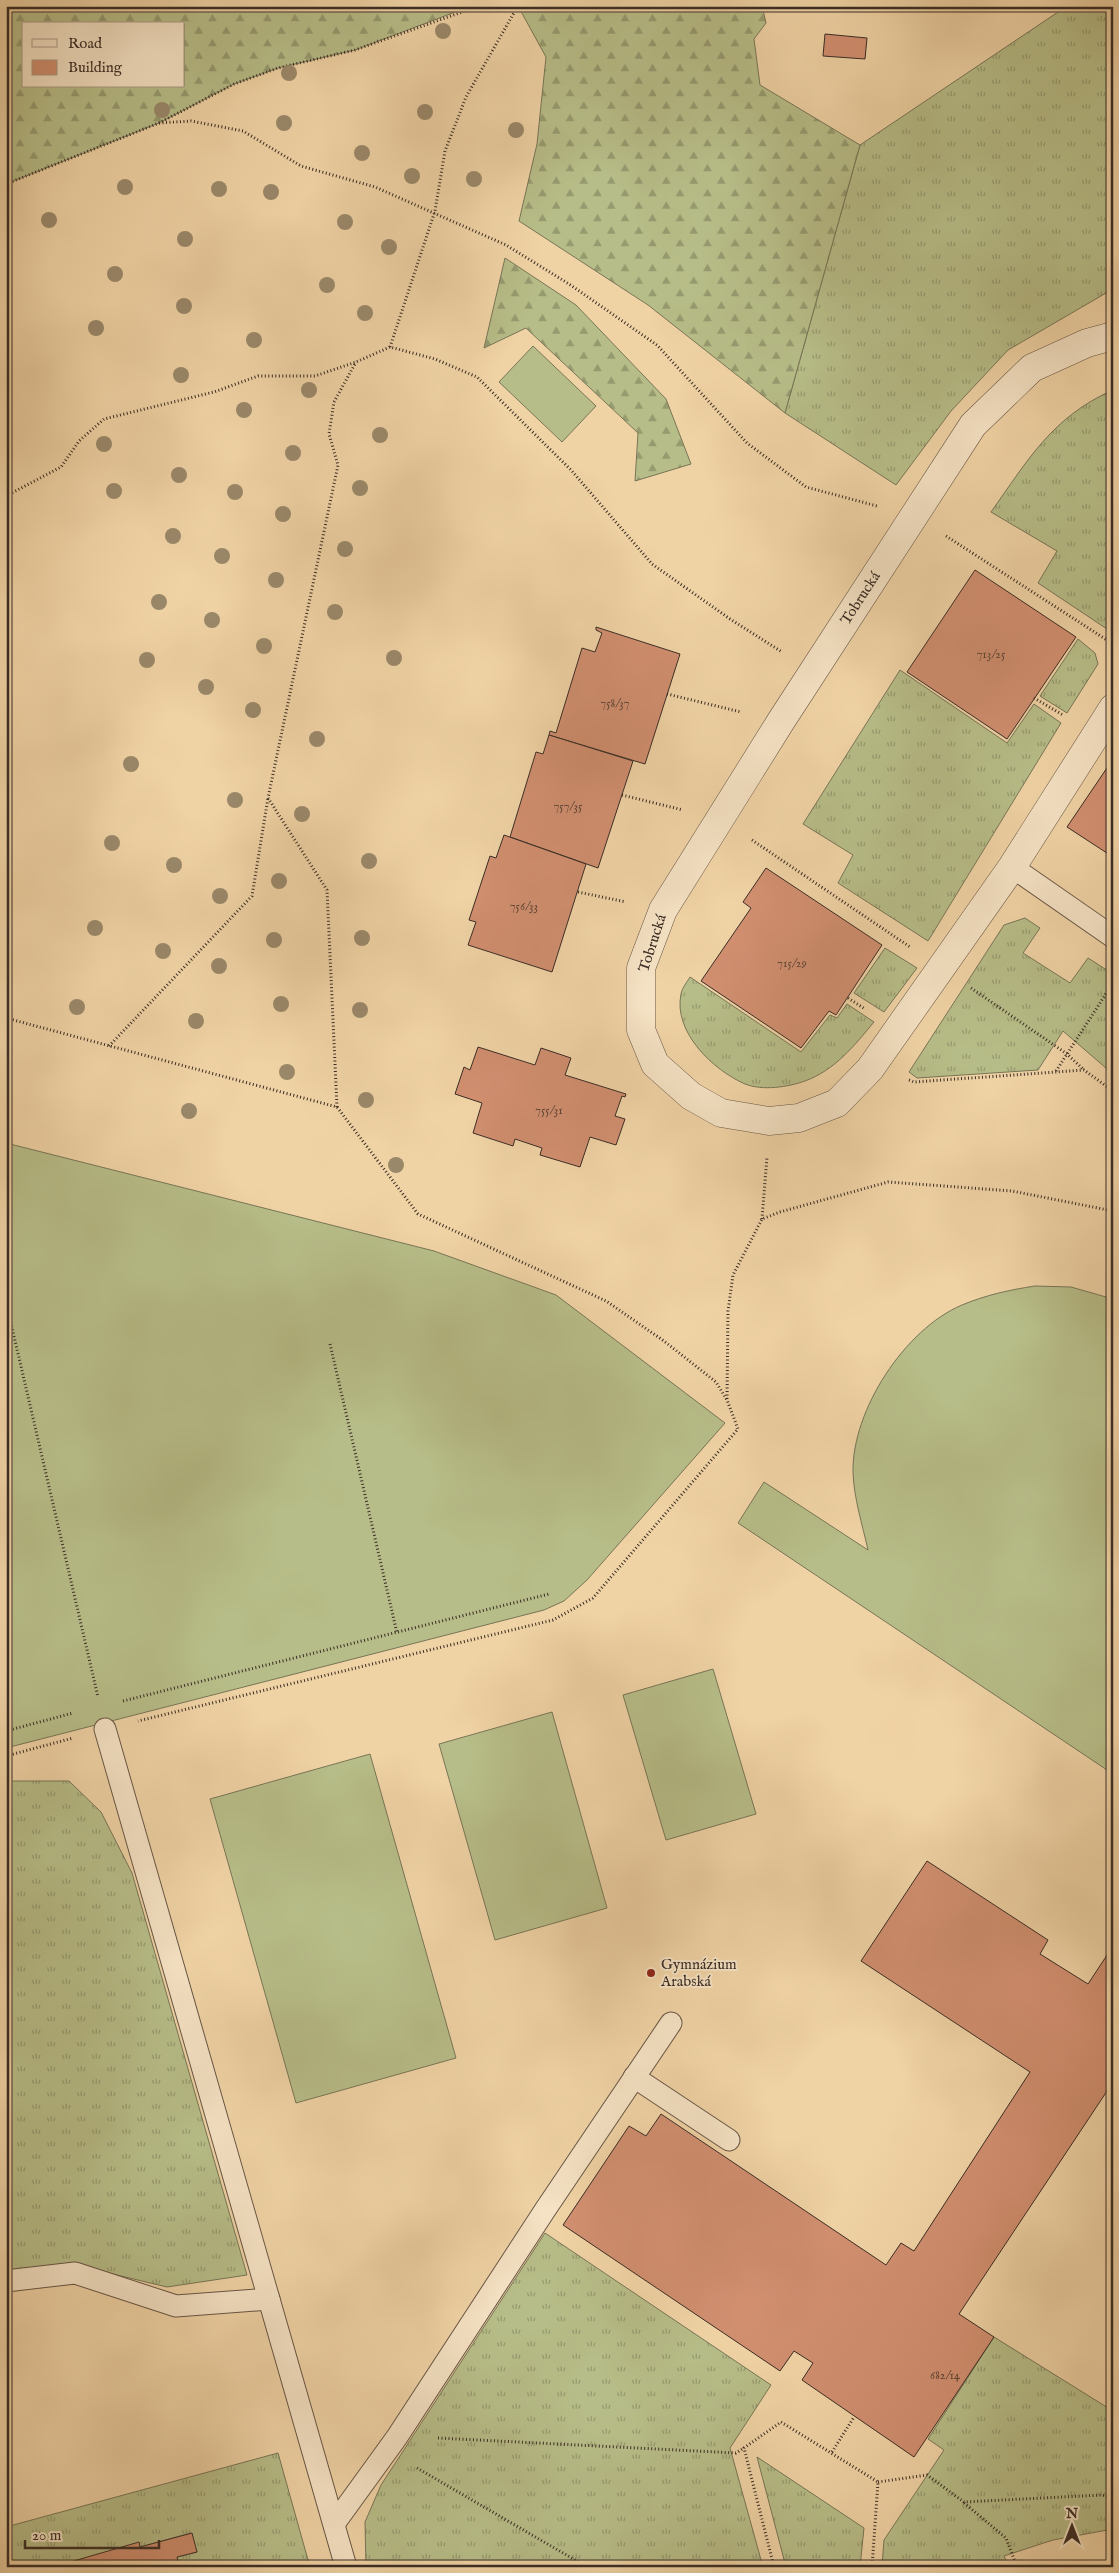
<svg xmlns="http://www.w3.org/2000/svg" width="1119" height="2573" viewBox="0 0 1119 2573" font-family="'IM FELL English',serif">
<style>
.grass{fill:url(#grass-tufts);stroke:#787557}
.forest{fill:url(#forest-firs);stroke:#787557;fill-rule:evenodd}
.garden{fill:#b7bd88;stroke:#787557}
.building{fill:#d18f70;stroke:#3a2d26}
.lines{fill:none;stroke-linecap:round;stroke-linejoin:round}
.lane-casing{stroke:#685646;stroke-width:23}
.street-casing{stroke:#685646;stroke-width:29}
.path{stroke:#3a2d26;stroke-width:3;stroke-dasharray:1 2.5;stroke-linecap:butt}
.lane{stroke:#f5e2c4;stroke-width:21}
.street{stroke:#f5e2c4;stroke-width:28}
.tree{fill:#9a886a}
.poi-dot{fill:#8f2418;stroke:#f5e2c4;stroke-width:2}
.labels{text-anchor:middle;stroke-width:4;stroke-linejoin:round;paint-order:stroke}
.number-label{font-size:12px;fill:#604638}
.street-label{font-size:15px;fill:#3a2d26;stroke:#f5e2c4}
.poi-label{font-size:15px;fill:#3a2d26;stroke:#f5e2c4;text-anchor:start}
</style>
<defs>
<pattern id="grass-tufts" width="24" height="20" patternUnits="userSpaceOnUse" patternTransform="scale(1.25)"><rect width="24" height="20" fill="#b7bd88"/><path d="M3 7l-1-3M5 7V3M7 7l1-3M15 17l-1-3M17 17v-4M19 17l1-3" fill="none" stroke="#969a6f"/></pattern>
<pattern id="forest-firs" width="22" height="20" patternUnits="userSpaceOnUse" patternTransform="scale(1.25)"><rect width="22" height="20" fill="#b7bd88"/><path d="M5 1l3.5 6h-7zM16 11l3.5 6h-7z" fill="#969a6f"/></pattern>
</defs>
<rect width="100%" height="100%" fill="#f0d3a5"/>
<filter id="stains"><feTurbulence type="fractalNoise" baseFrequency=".004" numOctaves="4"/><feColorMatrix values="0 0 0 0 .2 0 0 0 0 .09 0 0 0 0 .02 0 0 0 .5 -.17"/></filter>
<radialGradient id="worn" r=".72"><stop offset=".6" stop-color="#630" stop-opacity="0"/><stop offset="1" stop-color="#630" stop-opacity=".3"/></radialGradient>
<g class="grass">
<path d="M1067 6H1113V289L1008 350 951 411 896 485 785 413 860 145Z"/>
<path d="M1113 390V633L1038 583 1057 551 991 512C1028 460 1052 417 1113 390Z"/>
<path d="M1078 639 1095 653 1098 664 1067 713 1040 696Z"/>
<path d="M900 670 1007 743 1034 704 1061 723 928 941 838 883 853 855 803 824Z"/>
<path d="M1025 918 1040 928 1023 953 1070 983 1088 958 1113 974V1022L1110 1027 1113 1029V1074L1063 1031 1038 1070 917 1078 909 1072 1004 925Z"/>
<path d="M885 948 917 968 884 1012 854 993Z"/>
<path d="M690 977 801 1052 830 1015 837 1018 847 1004 874 1022C854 1046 835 1070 805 1081 788 1087 763 1091 745 1084 713 1070 673 1032 681 994 682 988 687 982 690 977Z"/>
<path d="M6 1781H69L101 1812 132 1873 247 2275 167 2287 75 2265 6 2272Z"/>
<path d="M545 2233 771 2385 730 2448 763 2567H366L365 2522 381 2485Z"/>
<path d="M994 2337 1113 2411V2529L1053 2540 1004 2556 1009 2567H882L884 2540 944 2450 928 2439Z"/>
<path d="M278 2453 310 2567H180L177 2557 197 2552 191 2533 140 2547 139 2543 53 2567H6V2527Z"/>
<path d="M757 2457 864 2528 860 2567H786Z"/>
</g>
<g class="forest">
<path d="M6 6H471L355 50 278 68 234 84 159 123 6 184ZM24 24H184V86H24Z"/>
<path d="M518 6H762L766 23 754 39 760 85 860 145 785 413 648 305 519 221 537 144 546 57Z"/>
<path d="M505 258 576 305 666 399 691 464 635 481 638 433 526 328 484 348Z"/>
</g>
<g class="garden">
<path d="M533 346 596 406 562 442 499 382Z"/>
<path d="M6 1143 434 1251 556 1295 725 1423 587 1580 564 1601 544 1610 6 1748Z"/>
<path d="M1035 1286 1071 1287 1113 1299V1774L738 1523 764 1482 868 1550C862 1523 854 1499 853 1472 852 1410 905 1329 962 1305 986 1295 1009 1290 1035 1286Z"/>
<path d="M713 1669 756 1814 666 1840 623 1695Z"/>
<path d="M552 1712 607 1908 495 1940 439 1744Z"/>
<path d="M370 1754 456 2058 296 2103 210 1799Z"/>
</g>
<g class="building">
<path d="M825 34 867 38 865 59 823 56Z"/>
<path d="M975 570 1076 637 1007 739 907 672Z"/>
<path d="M596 627 680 654 645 764 549 735 550 731 556 733 582 648 595 652 602 633 596 630Z"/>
<path d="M549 735 633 761 598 868 510 837 536 752 543 754Z"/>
<path d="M1113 759V857L1067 827Z"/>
<path d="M504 835 586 864 552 972 468 945 476 922 469 920 490 856 496 858Z"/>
<path d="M766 868 882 945 836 1015 829 1011 801 1048 701 981 751 908 743 902Z"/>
<path d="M478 1047 535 1065 541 1048 571 1058 565 1075 626 1094 625 1097 622 1096 615 1116 625 1119 616 1145 590 1137 580 1167 540 1155 542 1148 515 1139 513 1146 473 1133 482 1103 455 1094 464 1067 470 1070Z"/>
<path d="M927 1861 1048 1940 1040 1954 1088 1984 1113 1946V2082L959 2314 994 2337 914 2457 802 2380 813 2363 794 2351 780 2371 563 2225 629 2126 646 2136 661 2114 886 2265 901 2243 914 2251 1030 2072 861 1961Z"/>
<path d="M192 2533 197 2552 177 2557 180 2567H53L139 2542 140 2547Z"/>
</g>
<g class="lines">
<defs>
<g id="lane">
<path d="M1012 867 1113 937"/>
<path d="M105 1729 346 2567"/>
<path d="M634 2077 729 2140"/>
<path d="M6 2281 75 2273 176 2306 269 2299"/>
<path d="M334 2524 397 2437 545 2210 671 2023"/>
</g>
<path id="street" d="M1113 336 1087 343 1032 368 973 425 781 721 663 910 641 968V1030L655 1064 691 1096 721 1113 769 1121 799 1118 837 1103 870 1069 1012 867 1113 708"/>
</defs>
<use href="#lane" class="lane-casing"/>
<use href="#street" class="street-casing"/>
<g class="path">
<path d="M159 123 191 121 243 131 301 166 375 187 506 245 569 284 657 345 747 443 806 487 877 506"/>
<path d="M6 184 159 123 234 84 278 68 355 50 479 6"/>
<path d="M390 347 435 211 445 151 466 97 515 11 514 6"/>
<path d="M6 496 61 467 79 441 104 419 214 392 258 376H315L356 362 390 347 435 359 477 377 571 470 652 564 730 619 782 652"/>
<path d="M946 536 1113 644"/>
<path d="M667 694 741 712"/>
<path d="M1034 698 1063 715"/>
<path d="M622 795 683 810"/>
<path d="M752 840 910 947"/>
<path d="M578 892 626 902"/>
<path d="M971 988 1067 1054 1084 1070"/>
<path d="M848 998 865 1009"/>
<path d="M6 1018 337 1107 418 1214 606 1301 664 1341 716 1382 727 1400 738 1429 593 1598 553 1620 138 1721"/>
<path d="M109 1046 252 896 268 798"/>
<path d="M1056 1071 1113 983"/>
<path d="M909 1080 914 1082 1084 1070 1113 1091"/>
<path d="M337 1107 327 890 268 798 338 465 329 434 334 402 356 362"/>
<path d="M762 1219 767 1157"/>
<path d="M6 1302 98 1697"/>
<path d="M330 1344 397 1633"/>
<path d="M727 1399 728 1311 733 1275 762 1219 780 1212 888 1182 1012 1191 1113 1211"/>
<path d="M123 1701 549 1594"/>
<path d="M6 1731 73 1713"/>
<path d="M6 1756 73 1738"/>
<path d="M438 2438 736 2453 744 2448"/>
<path d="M832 2452 854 2417"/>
<path d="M417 2468 587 2567"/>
<path d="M878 2482 927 2475 964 2502 1101 2495 1113 2497"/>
<path d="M964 2503 1006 2538 1017 2567"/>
<path d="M774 2567 744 2448 781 2422 878 2482 872 2567"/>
</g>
<use href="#lane" class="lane"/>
<use href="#street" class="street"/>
</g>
<g class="tree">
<circle cx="443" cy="31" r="8"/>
<circle cx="289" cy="73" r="8"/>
<circle cx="162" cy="110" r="8"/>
<circle cx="425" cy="112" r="8"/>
<circle cx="284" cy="123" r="8"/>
<circle cx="516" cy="130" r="8"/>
<circle cx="362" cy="153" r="8"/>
<circle cx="412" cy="176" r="8"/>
<circle cx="474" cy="179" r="8"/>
<circle cx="125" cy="187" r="8"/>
<circle cx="219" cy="189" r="8"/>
<circle cx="271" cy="192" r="8"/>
<circle cx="49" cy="220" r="8"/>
<circle cx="345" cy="222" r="8"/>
<circle cx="185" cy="239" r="8"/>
<circle cx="389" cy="247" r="8"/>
<circle cx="115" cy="274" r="8"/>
<circle cx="327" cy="285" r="8"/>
<circle cx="184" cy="306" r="8"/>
<circle cx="365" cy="313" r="8"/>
<circle cx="96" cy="328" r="8"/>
<circle cx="254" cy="340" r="8"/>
<circle cx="181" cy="375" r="8"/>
<circle cx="309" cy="390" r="8"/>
<circle cx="244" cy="410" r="8"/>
<circle cx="380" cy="435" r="8"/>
<circle cx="104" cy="444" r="8"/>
<circle cx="293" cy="453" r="8"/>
<circle cx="179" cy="475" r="8"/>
<circle cx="360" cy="488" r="8"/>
<circle cx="114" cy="491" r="8"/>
<circle cx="235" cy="492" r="8"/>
<circle cx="283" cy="514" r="8"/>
<circle cx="173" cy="536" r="8"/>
<circle cx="345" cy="549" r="8"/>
<circle cx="222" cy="556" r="8"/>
<circle cx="276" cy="580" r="8"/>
<circle cx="159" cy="602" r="8"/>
<circle cx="335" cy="612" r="8"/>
<circle cx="212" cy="620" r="8"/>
<circle cx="264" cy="646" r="8"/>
<circle cx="394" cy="658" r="8"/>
<circle cx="147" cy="660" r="8"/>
<circle cx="206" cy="687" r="8"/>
<circle cx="253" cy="710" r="8"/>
<circle cx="317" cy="739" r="8"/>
<circle cx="131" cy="764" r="8"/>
<circle cx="235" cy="800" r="8"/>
<circle cx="302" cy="814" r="8"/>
<circle cx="112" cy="843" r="8"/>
<circle cx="369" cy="861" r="8"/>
<circle cx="174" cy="865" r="8"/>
<circle cx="279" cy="881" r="8"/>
<circle cx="220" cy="896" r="8"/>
<circle cx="95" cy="928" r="8"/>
<circle cx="362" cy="938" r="8"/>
<circle cx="274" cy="940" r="8"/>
<circle cx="163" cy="951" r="8"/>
<circle cx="219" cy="966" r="8"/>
<circle cx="281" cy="1004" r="8"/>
<circle cx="77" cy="1007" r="8"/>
<circle cx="360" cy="1010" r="8"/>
<circle cx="196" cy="1021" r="8"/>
<circle cx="287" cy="1072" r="8"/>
<circle cx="366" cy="1100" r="8"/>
<circle cx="189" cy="1111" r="8"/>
<circle cx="396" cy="1165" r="8"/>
</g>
<circle class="poi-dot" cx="651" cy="1973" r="5"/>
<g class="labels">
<g class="number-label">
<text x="991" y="658">713/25</text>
<text x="615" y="707">758/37</text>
<text x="568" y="810">757/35</text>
<text x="524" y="910">756/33</text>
<text x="792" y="967">715/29</text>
<text x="549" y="1114">755/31</text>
<text x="945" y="2379">682/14</text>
</g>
<g class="street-label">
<text transform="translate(860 598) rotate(-57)" y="5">Tobrucká</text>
<text transform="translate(652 943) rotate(-72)" y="5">Tobrucká</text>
</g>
<g class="poi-label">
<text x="661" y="1969">Gymnázium<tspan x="661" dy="17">Arabská</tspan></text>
</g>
</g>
<rect width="1119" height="2573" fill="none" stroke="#f0d3a5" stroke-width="25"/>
<rect x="8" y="8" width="1104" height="2558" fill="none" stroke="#3a2d26" stroke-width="2.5"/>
<rect x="12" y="12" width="1094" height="2548" fill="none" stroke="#3a2d26"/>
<rect x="22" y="22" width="162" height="65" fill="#f5e2c4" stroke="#aa9a85"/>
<rect x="32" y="39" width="25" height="8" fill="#f5e2c4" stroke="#aa9a85"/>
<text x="68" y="48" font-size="15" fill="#3a2d26">Road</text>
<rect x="32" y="60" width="25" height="15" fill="#d18f70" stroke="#aa9a85"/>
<text x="68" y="72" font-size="15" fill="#3a2d26">Building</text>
<g transform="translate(1072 2526)" stroke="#f5e2c4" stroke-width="4" paint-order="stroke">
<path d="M0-4L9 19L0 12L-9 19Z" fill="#3a2d26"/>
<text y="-8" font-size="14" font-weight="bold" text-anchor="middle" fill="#3a2d26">N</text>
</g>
<path d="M25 2540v8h134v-8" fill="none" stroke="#3a2d26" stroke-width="2.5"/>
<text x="32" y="2540" font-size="15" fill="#3a2d26" stroke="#f5e2c4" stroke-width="4" paint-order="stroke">20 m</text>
<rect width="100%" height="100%" filter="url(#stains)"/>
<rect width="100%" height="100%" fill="url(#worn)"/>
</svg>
